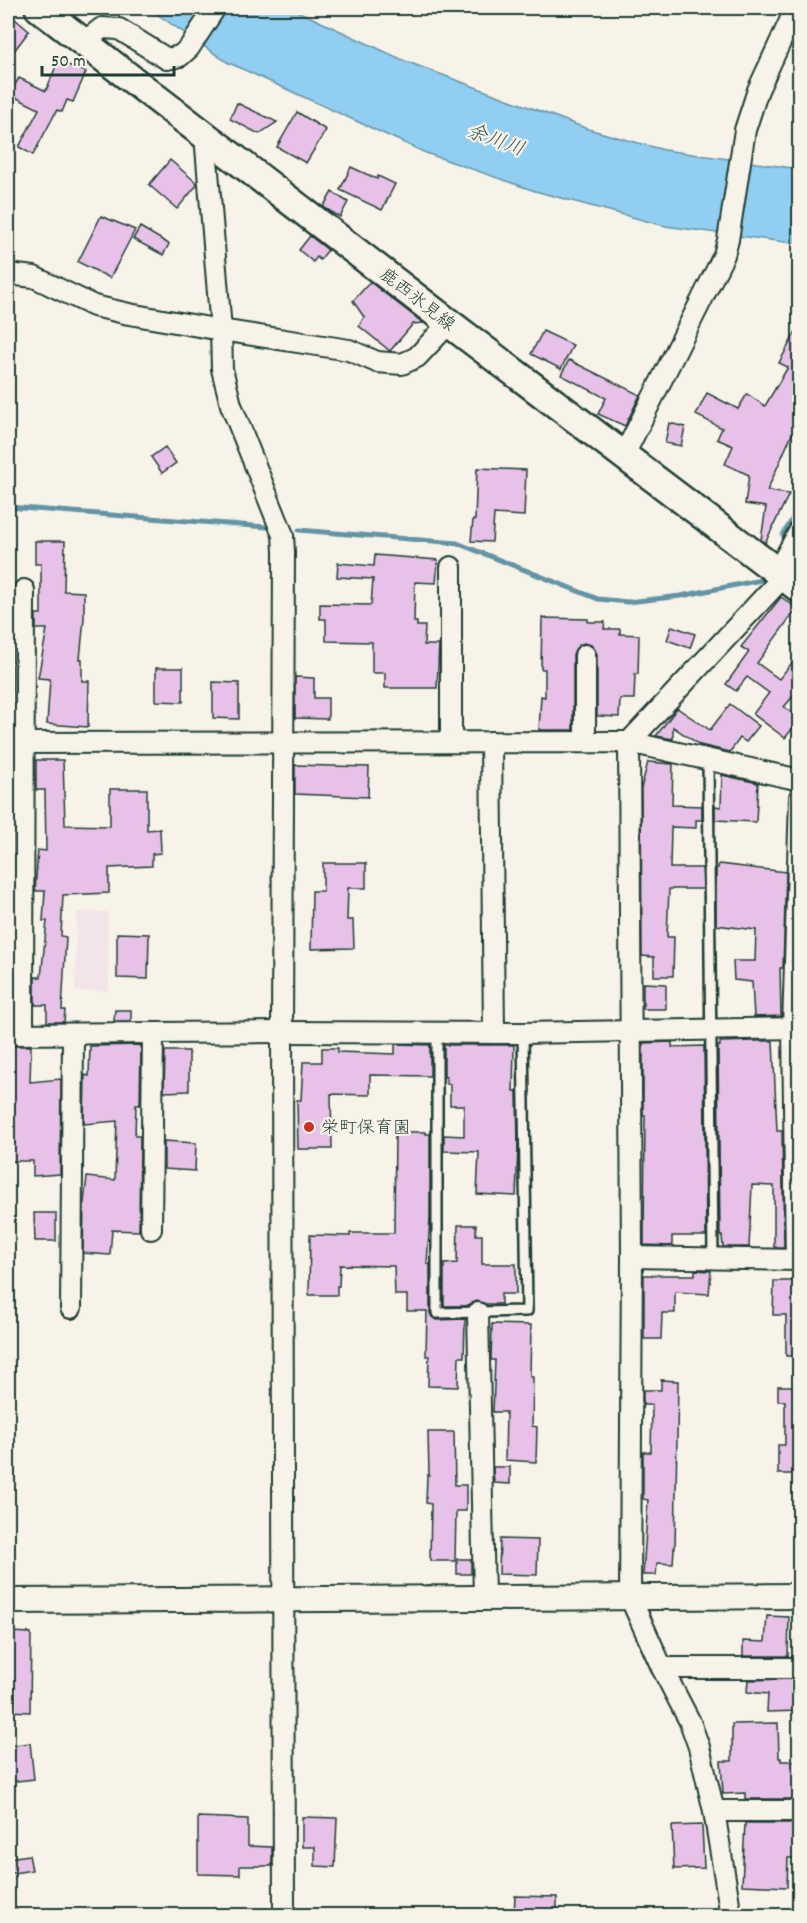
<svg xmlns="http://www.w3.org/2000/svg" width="807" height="1923" viewBox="0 0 807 1923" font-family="Dekko,'Klee One',sans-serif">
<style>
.built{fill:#f2e4e8}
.water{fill:#91cef1;stroke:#6394a5;stroke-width:1.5}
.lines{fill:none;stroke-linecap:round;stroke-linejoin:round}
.stream{stroke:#6394a5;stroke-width:5}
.building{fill:#e8c1e9;stroke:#1f3d34;stroke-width:1.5}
.service-casing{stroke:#1f3d34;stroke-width:14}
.minor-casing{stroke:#1f3d34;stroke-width:24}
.tertiary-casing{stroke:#1f3d34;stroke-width:28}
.secondary-casing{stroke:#1f3d34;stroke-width:32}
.service{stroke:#f7f3e8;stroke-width:9}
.minor{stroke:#f7f3e8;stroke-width:20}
.tertiary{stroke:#f7f3e8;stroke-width:24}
.secondary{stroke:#f7f3e8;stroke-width:27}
.poi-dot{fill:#c8321e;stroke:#f7f3e8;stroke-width:2}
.labels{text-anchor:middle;stroke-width:4.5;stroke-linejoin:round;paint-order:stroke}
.street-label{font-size:18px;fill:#1f3d34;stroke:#f7f3e8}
.poi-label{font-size:18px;fill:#1f3d34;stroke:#f7f3e8;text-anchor:start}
.water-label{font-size:20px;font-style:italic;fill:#365a5a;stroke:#f7f3e8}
</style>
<rect width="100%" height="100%" fill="#f7f3e8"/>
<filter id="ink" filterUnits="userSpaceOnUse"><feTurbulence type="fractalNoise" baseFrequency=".0167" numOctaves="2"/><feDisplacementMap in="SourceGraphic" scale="12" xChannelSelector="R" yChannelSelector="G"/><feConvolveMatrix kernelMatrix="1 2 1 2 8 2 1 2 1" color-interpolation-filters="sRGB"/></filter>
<g filter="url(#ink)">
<path class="built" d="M77 912H108L109 991H75Z"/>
<path class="water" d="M148 8H291L405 61 588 129 664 150 799 169V244L665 226 535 191 426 153 227 62Z"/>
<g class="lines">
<g class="stream">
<path d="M8 507 267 527"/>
<path d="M299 530 457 543 598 599 628 602 681 596 761 580"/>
<path d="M783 535 800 506"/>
</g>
</g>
<g class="building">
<path d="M8 13 29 31 8 59Z"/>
<path d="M58 61 86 72 73 102 67 100 62 112 57 110 33 155 19 147 39 109 9 94 19 78 46 91Z"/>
<path d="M237 103 277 122 259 134 230 119Z"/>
<path d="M297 112 326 130 306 163 277 147Z"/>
<path d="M170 160 197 183V185L177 209 149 185Z"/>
<path d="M351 167 377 179 378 176 395 184 382 210 340 190Z"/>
<path d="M332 192 348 202 340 217 323 207Z"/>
<path d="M101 216 135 230 110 278 78 262Z"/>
<path d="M140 227 169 244 163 255 133 239Z"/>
<path d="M310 236 328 250 320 260 317 257 313 262 299 250Z"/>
<path d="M370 282 423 323 413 324 390 351 359 326 364 317 353 301Z"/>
<path d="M800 324V438L792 434 767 491 789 494 765 543 761 540 766 507 745 504 749 475 725 464 733 446 717 439 722 428 696 415 707 393 738 409 747 394 765 406 788 367 779 363Z"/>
<path d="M543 331 573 345 561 369 531 354Z"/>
<path d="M569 360 640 395 625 426 598 414 606 398 561 375Z"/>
<path d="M669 423 685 427 681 446 665 443Z"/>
<path d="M165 447 176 463 162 473 151 457Z"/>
<path d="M477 468 526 470 524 516 494 514 492 542 471 541 473 520H475Z"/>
<path d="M35 541H65L64 591 84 592V619L80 659H82V681H89L88 727 47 724 50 679 38 678 47 629H36V614H41V564H35Z"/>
<path d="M375 555 438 560 436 583 415 582 414 622H417V626H425L424 645H439L437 688H385V673H372V642L326 641V619H320V604L371 605 373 579 337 577 338 563 374 566Z"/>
<path d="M781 597 797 608 757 663 779 679 800 653V688L784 707 800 719 785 738 753 714 769 693 747 677 736 691 726 684 749 652 741 647Z"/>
<path d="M542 618 588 619V622H605L604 629H620V634L639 635 638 674H635L634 699H620L619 717 597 716V654L591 645 584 643 579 645 573 654V730H539L541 696 545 697V669H541Z"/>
<path d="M672 626 695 634 690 648 667 640Z"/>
<path d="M156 668H183V702L156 701Z"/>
<path d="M295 677 314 678V698H328V719L295 718Z"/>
<path d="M213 682 239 683V719L213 718Z"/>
<path d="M730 704 759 726 746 742 740 738 730 752 700 745 673 727V739L656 736 677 708 710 730Z"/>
<path d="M36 760H63L65 825 110 826V789H147V830L160 829 161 853 152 854V866L109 868V893L63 895 61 936 66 937 62 1010H65L64 1022H47V1005H35V977H41L47 921H43L45 891H35L38 850 46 851 45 790H36Z"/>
<path d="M648 762 673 764 672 805 702 806V820H696V828L671 827 670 868H702L703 889H669L667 937H674L673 976H654V957L642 956 641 788Z"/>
<path d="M295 765 369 767 368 797 295 794Z"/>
<path d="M722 775 758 783 756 822 715 820V806L721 807Z"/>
<path d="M323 863H366V888H348L347 920H353L354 948 311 949 312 891H323Z"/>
<path d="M719 864 786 872 783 968H780L781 1016 754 1017 752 982 734 980 733 961H755L756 930 716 925V868H718Z"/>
<path d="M117 933 149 934 148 979 117 978Z"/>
<path d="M643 983 666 984V1009H643Z"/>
<path d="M115 1010H131V1021H114Z"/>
<path d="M754 1041H773L777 1131H782L784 1247H774V1186L752 1185 749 1247H723L722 1236H720L718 1046H720V1042Z"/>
<path d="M672 1042V1047L704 1046 706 1236H672V1246L644 1245 645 1115H643V1043Z"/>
<path d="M395 1044 430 1045V1076L370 1075V1095L331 1094 332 1149H298L297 1100H301L303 1062H322V1048H338V1052L395 1054Z"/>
<path d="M141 1045 140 1105H136L135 1136H140L139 1231 112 1230 110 1255 83 1253 84 1202 87 1177 115 1180 117 1121 84 1124 85 1075 89 1076 90 1046Z"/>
<path d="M444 1045H514L513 1091H517L518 1147 516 1196 477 1194 479 1152 444 1151V1135L464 1136V1105H450V1084H446V1077H444Z"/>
<path d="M8 1046H31L30 1082 61 1079 60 1174 33 1176V1161H8Z"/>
<path d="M165 1051H189V1091L164 1092Z"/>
<path d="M395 1132H426V1134H430V1218L427 1264H430V1313L432 1317 437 1320 465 1319 464 1357H459L458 1387 428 1386 429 1356H426L427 1311H407V1295H395L394 1266 340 1265 339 1286H337V1295H309L310 1235 350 1236V1233H394Z"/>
<path d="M164 1141 196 1143 195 1171 164 1169Z"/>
<path d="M34 1213H56V1241H35Z"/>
<path d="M458 1225H476V1235H482V1264H516V1294H501V1304H486L477 1301 465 1306H444V1264L457 1263Z"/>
<path d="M695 1270 711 1271 709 1294 675 1292V1313H662L661 1339H644V1275H695Z"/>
<path d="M774 1281H800V1356H786V1315H773Z"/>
<path d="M492 1324 531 1325 530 1377H533L532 1426 537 1427 536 1462 505 1460 506 1412H493L495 1360H491Z"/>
<path d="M661 1380 678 1381 675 1548H674L673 1564 657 1563 656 1575H643L648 1500 643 1499V1452H651L652 1405H643V1390H661Z"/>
<path d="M778 1386H800V1474H778V1445H785V1401H778Z"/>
<path d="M428 1432H454L455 1485H466V1511H456L455 1561H430L431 1504 426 1503 427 1475H429Z"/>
<path d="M493 1467H510V1484L494 1483Z"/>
<path d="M500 1539 538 1540 537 1575 499 1574Z"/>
<rect x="457" y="1559" width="14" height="15"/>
<path d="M767 1616 789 1617 788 1656H743V1641L765 1642Z"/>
<path d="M8 1632 31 1633 30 1712 8 1711Z"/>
<path d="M800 1679V1711L767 1712 768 1694 747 1692 748 1680Z"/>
<path d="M778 1723 779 1758H781V1761H800V1799H745V1793L723 1794 721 1761H732V1724Z"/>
<path d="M30 1743 34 1779 8 1782V1746Z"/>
<path d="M198 1817 248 1819V1846L272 1847V1866H240V1875L198 1874Z"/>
<path d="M302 1817 337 1818 335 1867 315 1866V1847H302Z"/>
<path d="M745 1823H800V1858H788L787 1887 742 1885Z"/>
<path d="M702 1825 704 1868 674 1869 672 1826Z"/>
<path d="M29 1855 32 1870 8 1874V1858Z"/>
<path d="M515 1896 557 1897V1916H514Z"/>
</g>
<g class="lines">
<defs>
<g id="service">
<path d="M708 760 713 1258"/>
<path d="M437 1032V1313L527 1311 523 1033"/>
</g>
<g id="minor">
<path d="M84 42 102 28 119 29 167 59 180 56 189 48 215 8"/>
<path d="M205 135 221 330 222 369 231 405 283 535 284 552 282 1032 284 1916"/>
<path d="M8 274 34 277 94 306 129 314 221 330 349 350 377 362 402 364 417 357 449 323"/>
<path d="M624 455 724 255 728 240 745 130 758 90 796 8"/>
<path d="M777 572 800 530"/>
<path d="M451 742V567"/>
<path d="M491 742 494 1033"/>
<path d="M585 742V655"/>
<path d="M8 743 629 742 800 780"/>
<path d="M8 1034 282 1032 523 1033 800 1028"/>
<path d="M23 1034 24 590"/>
<path d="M151 1229 153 1033"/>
<path d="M632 1257 800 1260"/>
<path d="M796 1261 793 1028 800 797"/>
<path d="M71 1308 73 1034"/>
<path d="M478 1313 484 1598"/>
<path d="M662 1668H797L800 1666"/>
<path d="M714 1811H800"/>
<path d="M731 1916 714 1811 699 1747 690 1722 662 1668 630 1597 632 1257 629 742 783 577"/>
</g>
<path id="tertiary" d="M8 1601 800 1596"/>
<path id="secondary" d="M39 8 449 323 800 589"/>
</defs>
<use href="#service" class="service-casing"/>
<use href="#minor" class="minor-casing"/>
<use href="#tertiary" class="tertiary-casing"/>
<use href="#secondary" class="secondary-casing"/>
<use href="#service" class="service"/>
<use href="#minor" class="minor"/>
<use href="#tertiary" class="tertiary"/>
<use href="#secondary" class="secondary"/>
</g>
</g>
<circle class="poi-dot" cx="309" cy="1127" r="6"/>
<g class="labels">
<g class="street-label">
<text transform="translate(418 299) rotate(38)" y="6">鹿西氷見線</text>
</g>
<g class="poi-label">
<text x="321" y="1133">栄町保育園</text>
</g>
<g class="water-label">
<text transform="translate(496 139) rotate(20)" y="7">余川川</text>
</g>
</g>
<rect width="807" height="1923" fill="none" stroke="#f7f3e8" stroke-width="30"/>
<rect x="15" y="15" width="777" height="1893" fill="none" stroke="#1f3d34" stroke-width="2" filter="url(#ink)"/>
<path d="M42 66v9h132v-9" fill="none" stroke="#1f3d34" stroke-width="3"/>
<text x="51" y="66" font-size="18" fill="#1f3d34" stroke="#f7f3e8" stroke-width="4.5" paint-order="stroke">50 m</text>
</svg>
